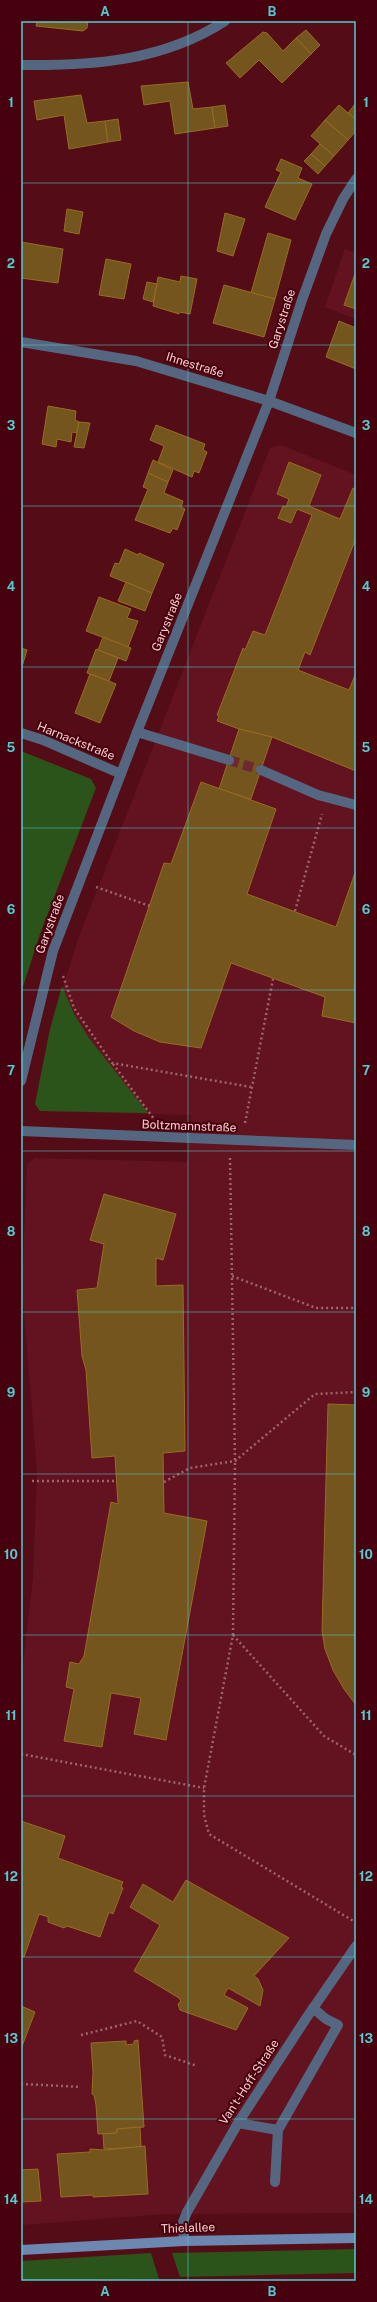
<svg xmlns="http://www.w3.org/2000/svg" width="377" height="2302" viewBox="0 0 377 2302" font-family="'Public Sans',sans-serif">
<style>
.built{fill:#631320}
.green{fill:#2a5419}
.building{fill:#74551e;stroke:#966d23}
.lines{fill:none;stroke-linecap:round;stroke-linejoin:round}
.minor-tunnel{stroke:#6d2932;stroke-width:10;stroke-dasharray:10 5;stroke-linecap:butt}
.path{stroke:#9f646a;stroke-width:2.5;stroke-dasharray:2 3;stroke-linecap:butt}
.service{stroke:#556780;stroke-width:10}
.minor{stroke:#556780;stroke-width:10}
.tertiary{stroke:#556780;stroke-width:10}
.secondary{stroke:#6c87b0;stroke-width:10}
.grid{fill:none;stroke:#52ccd0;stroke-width:1;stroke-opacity:0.55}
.labels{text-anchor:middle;stroke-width:4;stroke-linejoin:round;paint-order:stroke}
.street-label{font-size:12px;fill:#facdcd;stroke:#47000e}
.neatline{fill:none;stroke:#52ccd0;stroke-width:1.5}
.grid-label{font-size:13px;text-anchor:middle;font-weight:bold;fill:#52ccd0}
</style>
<rect width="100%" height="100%" fill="#540c17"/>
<g class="built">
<path d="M345 249 356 253V319L325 307Z"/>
<path d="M281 445 356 475V2213L166 2214 21 2225V1681L33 1577 37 1471 22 1288 27 1165 34 1158 187 1162 191 1115 40 1111 35 1104 50 1029 78 939 270 448Z"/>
</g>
<g class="green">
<path d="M21 751 91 779 96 788 40 934 21 993Z"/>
<path d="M62 986 74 1014 89 1038 148 1113 40 1111 35 1104 50 1029Z"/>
<path d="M356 2249V2273L180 2277 172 2253Z"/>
<path d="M151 2253 159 2279 21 2281V2261Z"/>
</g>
<g class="building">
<path d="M37 21H88L87 28 83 31 36 26Z"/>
<path d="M306 30 320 45 311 54 296 38Z"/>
<path d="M263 32 267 33 283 51 296 38 311 54 282 83 259 60 240 78 226 63Z"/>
<path d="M188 82 193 109 212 107 215 128 175 134 170 101 144 105 141 86Z"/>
<path d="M81 95 87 123 105 121 108 142 69 149 64 115 37 120 34 101Z"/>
<path d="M356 103V120L348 113Z"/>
<path d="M225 105 228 126 215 128 212 107Z"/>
<path d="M339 105 356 120V131L348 140 325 120Z"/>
<path d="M118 119 121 140 108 142 105 121Z"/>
<path d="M325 120 348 140 334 156 311 136Z"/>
<path d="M320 144 334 156 325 166 311 154Z"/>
<path d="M311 154 325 166 318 174 304 161Z"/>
<path d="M281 159 302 168 298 178 312 184 295 220 265 207 281 172 276 170Z"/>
<path d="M67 209 83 212 79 234 64 231Z"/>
<path d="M225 213 245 219 233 256 217 251Z"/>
<path d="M268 233 291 240 275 299 251 293Z"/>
<path d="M21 242 63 249 58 283 21 278Z"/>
<path d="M106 259 131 264 124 299 99 295Z"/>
<path d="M356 271V309L344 305Z"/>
<path d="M181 276 197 279 190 314 179 312V314L153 306 158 277 180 282Z"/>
<path d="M147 282 157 284 153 302 143 299Z"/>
<path d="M224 285 275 299 264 337 213 323Z"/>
<path d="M339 321 356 328V369L326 357Z"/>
<path d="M48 406 76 411 75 420 79 422 77 433 72 432 71 442 57 439 56 447 42 444Z"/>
<path d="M79 422 90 423 84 448 74 447Z"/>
<path d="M156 425 205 444 203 450 207 452 199 473 194 471 192 477 158 462 164 446 150 440Z"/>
<path d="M153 460 173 470 168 482 148 473Z"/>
<path d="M289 462 321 475 309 506 340 519 353 488 356 489V538L310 655 305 652 298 670 349 690 356 673V771L272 737 239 729 217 721 219 716 217 715 243 648 245 650 253 631 265 635 312 515 297 509 291 523 278 518 283 506 286 507 289 499 277 494Z"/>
<path d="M148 473 168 482 164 493 183 501 181 507 185 509 177 530 173 528 170 533 135 520 148 489 143 487Z"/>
<path d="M125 549 138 555 139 553 164 564 152 593 110 576 115 563 119 564Z"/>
<path d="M126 582 152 593 145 611 118 601Z"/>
<path d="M99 597 131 609 127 618 138 621 128 647 86 631Z"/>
<path d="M103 637 131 648 126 661 98 650Z"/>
<path d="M21 648 27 650 21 670Z"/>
<path d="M96 649 118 658 109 681 87 673Z"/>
<path d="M90 674 116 684 100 723 75 713Z"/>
<path d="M239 729 272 737 251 799 219 789Z"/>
<path d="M201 782 276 809 247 894 336 927 356 870V1023L322 1016 325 997 231 963 201 1048 160 1042 134 1031 111 1017 164 863 171 864Z"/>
<path d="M104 1194 176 1214 163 1260 156 1258V1286L183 1285 185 1451 163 1453 164 1513 207 1521 166 1740 134 1734 141 1698 111 1693 102 1747 64 1741 74 1689 66 1687 70 1662 79 1664 84 1656 111 1502 118 1504 115 1456 92 1458 86 1370 82 1356 77 1290 97 1288 104 1244 90 1240Z"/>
<path d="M328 1404 356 1405V1705L344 1689 333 1670 325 1649 322 1631Z"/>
<path d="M21 1821 65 1836 58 1858 123 1882 121 1887 123 1888 113 1914 109 1912 100 1937 67 1926 64 1928 48 1922V1917L39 1914 24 1957 21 1956Z"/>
<path d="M186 1880 289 1938 254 1976 258 1979 263 1990 260 2006 228 1988 224 1995 248 2008 236 2030 180 2010 178 2004 181 2001 179 1998 134 1971 160 1925 130 1907 143 1884 173 1902Z"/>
<path d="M21 2006 35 2012 21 2049Z"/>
<path d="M138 2040 144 2127 117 2129V2133L98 2134 96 2105 94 2095 92 2094 93 2072 91 2043 126 2041V2045L134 2044V2041Z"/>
<path d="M140 2127 141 2147 104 2149 103 2134 117 2133V2129Z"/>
<path d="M145 2146 148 2194 93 2197V2195L61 2197 57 2154 90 2152V2149L105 2150Z"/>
<path d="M38 2169 41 2201 21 2202V2170Z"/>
</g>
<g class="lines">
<path class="minor-tunnel" d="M229 760 261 770"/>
<g class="path">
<path d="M96 887 150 906"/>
<path d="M295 911 322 814"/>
<path d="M63 976 74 1008 112 1063 251 1087"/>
<path d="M113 1064 154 1119"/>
<path d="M245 1123 273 979"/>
<path d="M230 1158 235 1461 233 1635 204 1788V1815L209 1834 355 1922"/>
<path d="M232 1276 316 1308H356"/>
<path d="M32 1481H116"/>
<path d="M164 1482 190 1468 235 1461 315 1394 356 1392"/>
<path d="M233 1635 324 1736 356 1755"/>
<path d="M21 1754 204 1788"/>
<path d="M81 2035 137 2021 162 2037 165 2055 197 2066"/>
<path d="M21 2084 81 2087"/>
</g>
<g class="service">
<path d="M238 2123 278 2130"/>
<path d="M275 2182 278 2130 338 2025 326 2019 313 2008"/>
</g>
<g class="minor">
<path d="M21 65C93 66 163 61 225 21"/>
<path d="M21 342 136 361 269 401 356 433"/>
<path d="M137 732 229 760"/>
<path d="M21 733 43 740 121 774"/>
<path d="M261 770 318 795 356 805"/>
<path d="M21 1131 356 1145"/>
<path d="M184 2241 183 2222 187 2212 238 2123 307 2017 356 1946"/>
</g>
<path class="tertiary" d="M21 1081 53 951 137 732 269 401 302 300 326 234 343 199 356 179"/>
<path class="secondary" d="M21 2250 184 2241 356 2238"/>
</g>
<path class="grid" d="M188 21V2281M21 183H356M21 345H356M21 506H356M21 667H356M21 828H356M21 990H356M21 1151H356M21 1312H356M21 1474H356M21 1635H356M21 1796H356M21 1957H356M21 2119H356"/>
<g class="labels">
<g class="street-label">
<text transform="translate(282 319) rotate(-72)" y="4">Garystraße</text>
<text transform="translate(195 365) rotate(17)" y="4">Ihnestraße</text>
<text transform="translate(167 622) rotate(-68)" y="4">Garystraße</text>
<text transform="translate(76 741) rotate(22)" y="4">Harnackstraße</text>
<text transform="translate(50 924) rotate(-70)" y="4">Garystraße</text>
<text transform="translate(189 1126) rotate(2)" y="4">Boltzmannstraße</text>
<text transform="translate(249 2082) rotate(-57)" y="4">Van't-Hoff-Straße</text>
<text transform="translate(188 2228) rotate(-2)" y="4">Thielallee</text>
</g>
</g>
<rect width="377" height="2302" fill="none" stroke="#47000e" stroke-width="44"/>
<rect x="22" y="22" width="333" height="2258" class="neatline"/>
<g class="grid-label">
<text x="105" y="16">A</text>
<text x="272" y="16">B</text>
<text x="11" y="107">1</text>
<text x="366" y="107">1</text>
<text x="11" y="268">2</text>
<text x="366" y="268">2</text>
<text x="11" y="430">3</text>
<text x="366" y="430">3</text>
<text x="11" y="591">4</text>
<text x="366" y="591">4</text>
<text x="11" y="752">5</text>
<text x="366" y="752">5</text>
<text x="11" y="914">6</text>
<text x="366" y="914">6</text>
<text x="11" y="1075">7</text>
<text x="366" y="1075">7</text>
<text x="11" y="1236">8</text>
<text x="366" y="1236">8</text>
<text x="11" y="1397">9</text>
<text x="366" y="1397">9</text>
<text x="11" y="1559">10</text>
<text x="366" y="1559">10</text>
<text x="11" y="1720">11</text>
<text x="366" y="1720">11</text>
<text x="11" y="1881">12</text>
<text x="366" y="1881">12</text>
<text x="11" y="2043">13</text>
<text x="366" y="2043">13</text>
<text x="11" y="2204">14</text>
<text x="366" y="2204">14</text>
<text x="105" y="2296">A</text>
<text x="272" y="2296">B</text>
</g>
</svg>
